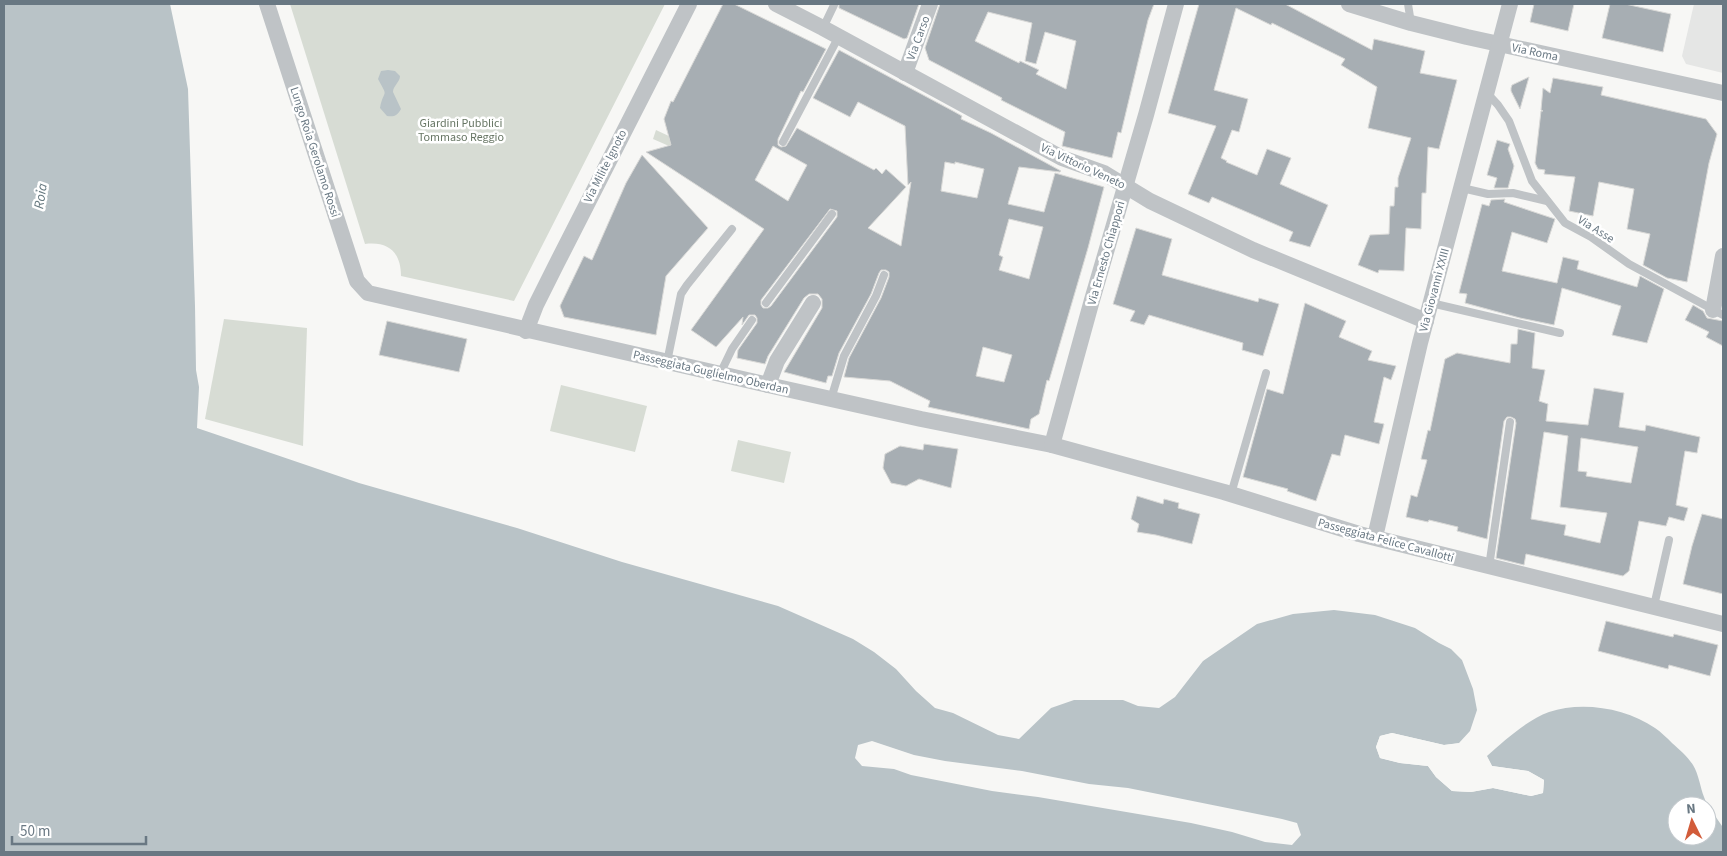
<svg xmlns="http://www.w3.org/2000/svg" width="1727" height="856" viewBox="0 0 1727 856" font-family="'Source Sans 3',sans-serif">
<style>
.built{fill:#e5e6e5}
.green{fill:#d7dcd4}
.water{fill:#b9c3c7;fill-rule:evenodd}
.pier{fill:#f7f7f5}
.building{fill:#a7aeb3;stroke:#d9d9d7;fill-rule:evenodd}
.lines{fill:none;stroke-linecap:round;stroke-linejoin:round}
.lane{stroke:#bfc3c6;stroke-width:8}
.street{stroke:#bfc3c6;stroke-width:16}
.labels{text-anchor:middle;stroke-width:5;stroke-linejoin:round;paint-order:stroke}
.street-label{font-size:12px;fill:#697883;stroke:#fff}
.park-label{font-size:12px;fill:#677664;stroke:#fff}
.water-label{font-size:14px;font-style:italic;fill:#65787f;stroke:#fff}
</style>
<rect width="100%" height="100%" fill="#f7f7f5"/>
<path class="built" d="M1694 4H1723V73L1686 64 1682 56Z"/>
<g class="green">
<path d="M290 4H665L514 301 401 276C401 253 389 241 365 244Z"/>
<path d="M656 130 688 145 685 153 653 139Z"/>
<path d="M224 319 307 328 303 446 205 419Z"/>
<path d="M561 385 647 406 635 452 550 431Z"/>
<path d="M738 440 791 452 784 483 731 471Z"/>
</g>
<g class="water">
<path d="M4 4H170L188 89 195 306 196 370 199 387 197 428 359 483 517 528 622 562 778 606 853 639 874 652 896 669 916 691 935 708 953 713 998 735 1019 739 1051 708 1074 700H1123L1138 706 1159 708 1175 697 1203 661 1257 624 1293 614 1334 610 1375 615 1415 628 1439 643 1451 649 1462 660 1473 689 1477 710 1470 731 1459 743 1444 745 1392 733 1380 736 1376 747 1380 758 1400 763 1428 766 1436 777 1452 791 1471 792 1493 788 1531 796 1543 793 1544 780 1528 771 1492 766 1487 756C1504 741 1527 720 1549 712 1582 701 1626 708 1655 728 1661 732 1667 738 1672 743 1679 749 1688 757 1693 765 1699 775 1700 787 1704 797 1708 810 1716 816 1722 826 1726 832 1723 845 1723 852H4ZM1677 806H1707V836H1677Z"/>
<path d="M388 70 395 71 400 76C400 82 393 86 393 92L401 109C397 116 394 117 387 116L380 108C384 88 389 99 378 79L381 71Z"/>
</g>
<g class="pier">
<path d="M1392 733 1444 745 1462 743 1460 745 1444 747 1392 736 1382 738 1379 747 1382 755 1401 761 1430 764 1438 775 1453 789 1471 790 1493 785 1531 794 1541 791 1542 782 1527 773 1491 768 1485 757 1486 755 1492 766 1528 771 1544 780 1543 793 1531 796 1493 788 1471 792 1452 791 1436 777 1428 766 1400 763 1380 758 1376 747 1380 736Z"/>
<path d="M872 741 914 755 945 761 1022 771 1089 784 1128 788 1282 819 1297 823 1301 835 1292 845 1265 842 1232 832 1191 823 1038 797 992 791 911 775 894 769 862 766 855 758 858 745Z"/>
</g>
<g class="building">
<path d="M723 4H734L826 49 803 92 801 91 778 139V145L781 147 786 146 797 128 874 170 876 168 882 174 886 169 906 187 868 228 901 246 911 182 908 185 905 126 858 102 850 117 813 98 839 50 953 111 962 116 961 119 991 133 1061 171 1060 172 1019 167 1008 204 1044 212 1055 173 1104 187 1088 248 1049 381 1047 380 1039 414 1031 419 1029 429 928 407 930 401 890 381 844 377 849 358 881 298 889 277V272L886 270H881L879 273 871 294 839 353 832 376H828L826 383 784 372 822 308V299L818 294H809L804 298 768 356 765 364 737 358 738 350 757 323V318L755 315H749L742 325 743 317 716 347 691 330 764 229 646 152 671 145 664 119 671 101 673 102ZM773 146 807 165 788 201 755 180ZM945 162 955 164V162L984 169 977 198 941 191ZM830 209 837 211V217L771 306 768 308H763L761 305V300ZM1009 219 1043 227 1029 279 999 270 1003 257 999 255ZM983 347 1012 355 1004 382 976 376Z"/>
<path d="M839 4H919L907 38 904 39 839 8Z"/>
<path d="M940 4H1154L1148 20 1121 133 1118 132 1112 158 1062 146 1065 132 1001 100 1002 98 929 60 925 48ZM988 12 1032 23 1025 61 1036 64 1045 32 1076 41 1066 89 1036 74 1039 70 1020 61 1019 63 975 41Z"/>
<path d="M1199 4H1285L1372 50 1374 39 1425 51 1420 73 1457 80 1439 149 1428 147 1426 193H1422L1421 229 1406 228 1404 271 1379 270 1378 273 1358 265 1370 235 1389 234 1390 206H1394L1395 187H1398V178L1411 138 1368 128 1377 87 1341 65 1345 59 1272 23 1271 25 1236 8 1214 90 1248 99 1239 132 1232 130 1221 158 1227 161 1226 162 1257 175 1267 149 1291 158 1280 184 1328 205 1310 247 1289 241 1293 232 1212 197 1209 203 1188 194 1216 126 1168 113Z"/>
<path d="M1534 4H1574L1568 31 1530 22Z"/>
<path d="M1610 4H1625L1671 14 1663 52 1602 38Z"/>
<path d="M1529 77 1520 109 1511 91V88L1512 85Z"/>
<path d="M1553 78 1603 87 1601 95 1706 119 1717 134 1709 163 1687 282 1667 278 1643 265 1650 234 1627 229 1634 189 1599 182 1593 216 1569 211 1575 177 1544 174 1545 170 1538 169 1535 163 1541 111H1543L1541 110 1543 88 1550 93Z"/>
<path d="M1497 140 1510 144 1508 149 1514 166 1508 188H1494L1497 178 1487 175Z"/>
<path d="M642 155 708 228 666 276 656 335 564 317 560 306 584 256 592 260 626 183Z"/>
<path d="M1505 199 1504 202 1555 219 1547 243 1512 232 1502 271 1557 283 1563 257 1579 261 1577 269 1637 287 1640 276 1664 289 1647 343 1612 335 1621 306 1562 288 1554 325 1520 318 1465 303 1467 294 1459 293 1482 204 1489 206 1491 200Z"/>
<path d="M1136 228 1172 239 1162 275 1258 302 1259 298 1279 304 1263 356 1242 350 1243 343 1149 315 1144 325 1130 321 1135 311 1113 304Z"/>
<path d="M1305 303 1346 321 1339 337 1372 351 1368 360 1396 366 1391 380 1384 377 1374 422 1384 424 1379 444 1345 435 1340 456 1332 454 1316 501 1287 491 1288 489 1243 477 1267 389 1283 394Z"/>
<path d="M1693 305 1703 311 1707 318 1723 321V346L1706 337 1709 332 1685 320Z"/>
<path d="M387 321 467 339 459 372 379 355Z"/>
<path d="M1518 329 1535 333 1532 368 1545 370 1539 401 1548 404 1546 421 1588 425 1594 388 1624 393 1619 427 1645 431 1646 425 1700 437 1697 453 1685 451 1676 505 1688 508 1684 521 1669 517 1666 526 1639 521 1629 571 1623 576 1526 554 1524 565 1496 558 1516 423 1515 419 1511 417H1507L1504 421 1487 539 1457 531 1458 527 1429 520 1428 522 1406 517 1411 495 1417 497 1427 460 1421 459 1428 430 1430 431 1445 359 1457 353 1510 363 1511 344H1517ZM1544 432 1568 436 1560 507 1607 513 1600 543 1564 535 1566 525 1531 519ZM1581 438 1638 447 1631 483 1586 476 1587 472 1578 471Z"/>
<path d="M924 444 958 449 951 488 919 479 906 486 891 483 883 468 885 454 900 446 923 450Z"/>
<path d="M1137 496 1163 504 1164 499 1179 503 1178 508 1200 514 1192 544 1156 535 1137 532 1139 524 1131 519Z"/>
<path d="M1702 514 1723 519V594L1683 584 1692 546Z"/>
<path d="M1606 621 1673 637 1674 634 1718 645 1710 676 1669 665 1668 669 1598 651Z"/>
</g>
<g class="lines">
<g class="lane">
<path d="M1408 4 1411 23"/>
<path d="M823 28 834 5"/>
<path d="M1486 92 1498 105 1509 121 1532 181 1565 223 1591 237 1629 264 1723 315"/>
<path d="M783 142 839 36"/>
<path d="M1462 188 1488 194 1513 193 1547 201"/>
<path d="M766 303 832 214"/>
<path d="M1431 303 1560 333"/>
<path d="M667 362 681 294 687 285 732 229"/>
<path d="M720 374 732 349 752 320"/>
<path d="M831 399 844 356 876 296 884 275"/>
<path d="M1231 494 1266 373"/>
<path d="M1489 567 1510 422"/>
<path d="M1654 606 1669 540"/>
</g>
<g class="street">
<path d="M267 4 357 281 368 293 768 385 921 419 1052 445 1224 492 1359 534 1723 624"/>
<path d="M776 4 823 28 1062 158 1104 173 1150 201 1253 250 1426 321"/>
<path d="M1349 4 1411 23 1467 37 1723 93"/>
<path d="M905 73 930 4"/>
<path d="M1713 310 1723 256"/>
<path d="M526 331 536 305 556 265 689 4"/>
<path d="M768 385 777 361 813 303"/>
<path d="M1052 445 1092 300 1146 115 1176 4"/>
<path d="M1375 537 1420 343 1510 4"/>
</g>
</g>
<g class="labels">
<g class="street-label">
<text transform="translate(918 38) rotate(-70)" y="4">Via Carso</text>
<text transform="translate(1535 52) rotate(12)" y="4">Via Roma</text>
<text transform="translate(315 152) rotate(72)" y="4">Lungo Roia Gerolamo Rossi</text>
<text transform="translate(605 166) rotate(-63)" y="4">Via Milite Ignoto</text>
<text transform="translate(1083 166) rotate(25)" y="4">Via Vittorio Veneto</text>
<text transform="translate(1596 229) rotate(32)" y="4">Via Asse</text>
<text transform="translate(1106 253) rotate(-74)" y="4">Via Ernesto Chiappori</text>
<text transform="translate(1434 290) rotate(-75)" y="4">Via Giovanni XXIII</text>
<text transform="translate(711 372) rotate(13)" y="4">Passeggiata Guglielmo Oberdan</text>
<text transform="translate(1386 540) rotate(15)" y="4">Passeggiata Felice Cavallotti</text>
</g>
<g class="park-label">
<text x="461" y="127">Giardini Pubblici<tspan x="461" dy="14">Tommaso Reggio</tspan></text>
</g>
<g class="water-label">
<text transform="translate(40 196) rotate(-81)" y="5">Roia</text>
</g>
</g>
<rect width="1727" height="856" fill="none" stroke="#697883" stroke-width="10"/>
<g transform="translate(1692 821) rotate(355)"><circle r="24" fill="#ffffff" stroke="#c3c9cd"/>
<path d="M0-4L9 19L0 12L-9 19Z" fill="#d25c3a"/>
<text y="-8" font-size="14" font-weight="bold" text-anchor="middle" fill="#697883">N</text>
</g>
<path d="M12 836v8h134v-8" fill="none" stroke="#697883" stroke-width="2.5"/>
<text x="20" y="836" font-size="15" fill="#697883" stroke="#ffffff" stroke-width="4" paint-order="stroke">50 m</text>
</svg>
